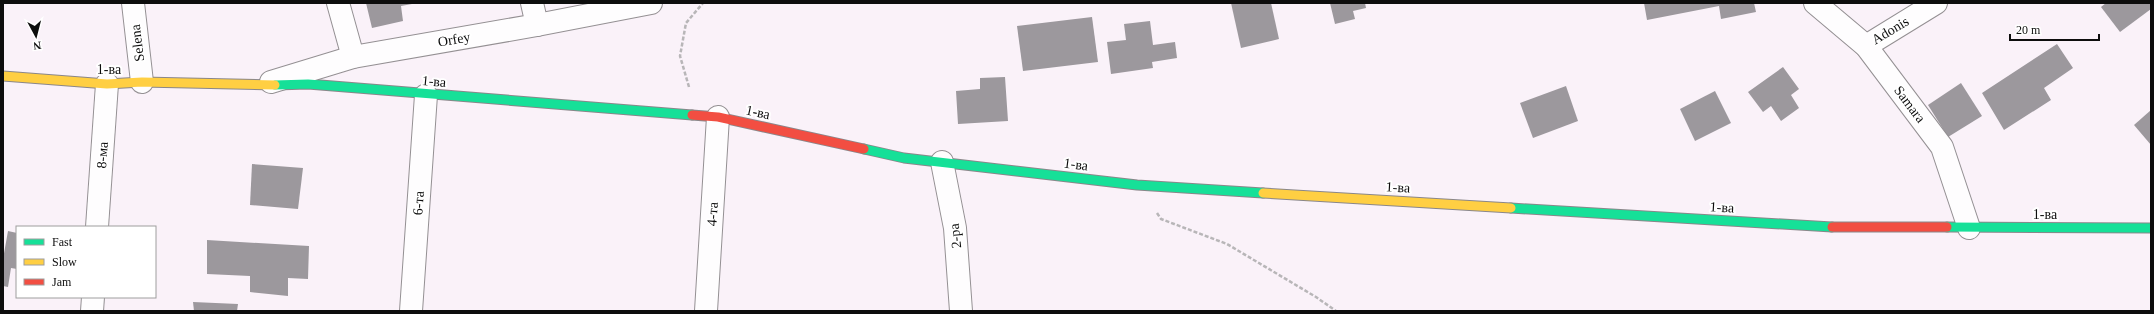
<svg xmlns="http://www.w3.org/2000/svg" width="2154" height="314" viewBox="0 0 2154 314" font-family="'Times New Roman',serif">
<style>
.building{fill:#9c989d}
.lines{fill:none;stroke-linecap:round;stroke-linejoin:round}
.street-casing{stroke:#949093;stroke-width:24}
.fast-casing{stroke:#8a878a;stroke-width:11}
.slow-casing{stroke:#8a878a;stroke-width:11}
.jam-casing{stroke:#8a878a;stroke-width:11}
.path{stroke:#b8b6b8;stroke-width:2.5;stroke-dasharray:4 2;stroke-linecap:butt}
.street{stroke:#fefdfe;stroke-width:22}
.fast{stroke:#16e098;stroke-width:9}
.slow{stroke:#ffcf43;stroke-width:9}
.jam{stroke:#f24e42;stroke-width:9}
.labels{text-anchor:middle;stroke-width:4;stroke-linejoin:round;paint-order:stroke}
.street-label{font-size:14px;fill:#0d0d0d;stroke:#fff}
</style>
<rect width="100%" height="100%" fill="#faf2f9"/>
<g class="building">
<path d="M366 3H412V4L401 6 403 21 372 28Z"/>
<path d="M1231 3H1271L1279 39 1241 48Z"/>
<path d="M1330 3H1365L1366 8 1353 11 1355 19 1335 24Z"/>
<path d="M1644 3H1754L1756 12 1721 19 1719 6 1647 20Z"/>
<path d="M2106 3H2151V9L2120 32 2101 7Z"/>
<path d="M1092 17 1098 62 1023 71 1017 26Z"/>
<path d="M1150 21 1153 45 1175 42 1177 58 1152 62 1153 68 1111 74 1107 42 1126 40 1124 24Z"/>
<path d="M2057 44 2073 68 2044 88 2051 100 2004 130 1982 93Z"/>
<path d="M1783 67 1799 89 1791 95 1799 108 1781 121 1771 106 1763 112 1748 92Z"/>
<path d="M1005 77 1008 121 958 124 956 91 980 89V78Z"/>
<path d="M1961 83 1982 116 1948 137 1928 105Z"/>
<path d="M1566 86 1578 121 1533 138 1520 103Z"/>
<path d="M1715 91 1731 123 1695 141 1680 109Z"/>
<path d="M2151 110V145L2134 125Z"/>
<path d="M252 164 303 168 298 209 250 205Z"/>
<path d="M8 231 17 233V269L11 268 8 287 3 286V259Z"/>
<path d="M207 240 309 246 308 279 288 278V296L250 292V276L207 274Z"/>
<path d="M193 302 238 304 237 311H194Z"/>
</g>
<g class="lines">
<defs>
<g id="street">
<path d="M133 3 142 82"/>
<path d="M338 3 353 57"/>
<path d="M532 3 537 25"/>
<path d="M1815 3 1866 46 1942 147 1969 228"/>
<path d="M1866 46 1936 3"/>
<path d="M271 82 353 57 537 25 651 3"/>
<path d="M942 162 955 228 961 311"/>
<path d="M97 227 107 84"/>
<path d="M92 311 93 297"/>
<path d="M411 311 426 95"/>
<path d="M706 311 718 117"/>
</g>
<g id="fast">
<path d="M275 85 308 84 692 115"/>
<path d="M864 149 904 158 1137 185 1263 193"/>
<path d="M1511 208 1832 227"/>
<path d="M1947 227 2151 228"/>
</g>
<g id="slow">
<path d="M3 76 107 84 142 82 275 85"/>
<path d="M1263 193 1511 208"/>
</g>
<g id="jam">
<path d="M692 115 718 117 864 149"/>
<path d="M1832 227H1947"/>
</g>
</defs>
<use href="#street" class="street-casing"/>
<use href="#fast" class="fast-casing"/>
<use href="#slow" class="slow-casing"/>
<use href="#jam" class="jam-casing"/>
<g class="path">
<path d="M689 87 680 56 686 23 703 3"/>
<path d="M1157 213 1161 219 1227 244 1316 297 1336 311"/>
</g>
<use href="#street" class="street"/>
<use href="#fast" class="fast"/>
<use href="#slow" class="slow"/>
<use href="#jam" class="jam"/>
</g>
<g class="labels">
<g class="street-label">
<text transform="translate(1890 30) rotate(-31)" y="5">Adonis</text>
<text transform="translate(454 39) rotate(-10)" y="5">Orfey</text>
<text transform="translate(137 43) rotate(-97)" y="5">Selena</text>
<text x="109" y="74">1-ва</text>
<text transform="translate(434 81) rotate(5)" y="5">1-ва</text>
<text transform="translate(1910 104) rotate(53)" y="5">Samara</text>
<text transform="translate(758 112) rotate(12)" y="5">1-ва</text>
<text transform="translate(102 155) rotate(-86)" y="5">8-ма</text>
<text transform="translate(1076 164) rotate(7)" y="5">1-ва</text>
<text transform="translate(1398 187) rotate(3)" y="5">1-ва</text>
<text transform="translate(418 203) rotate(-86)" y="5">6-та</text>
<text transform="translate(1722 207) rotate(3)" y="5">1-ва</text>
<text transform="translate(712 214) rotate(-86)" y="5">4-та</text>
<text x="2045" y="219">1-ва</text>
<text transform="translate(955 236) rotate(-96)" y="5">2-ра</text>
</g>
</g>
<rect width="2154" height="314" fill="none" stroke="#0d0d0d" stroke-width="8"/>
<rect x="16" y="226" width="140" height="72" fill="#ffffff" stroke="#9e9e9e"/>
<rect x="24" y="239" width="20" height="6" fill="#16e098" stroke="#9e9e9e"/>
<text x="52" y="246" font-size="12" fill="#0d0d0d">Fast</text>
<rect x="24" y="259" width="20" height="6" fill="#ffcf43" stroke="#9e9e9e"/>
<text x="52" y="266" font-size="12" fill="#0d0d0d">Slow</text>
<rect x="24" y="279" width="20" height="6" fill="#f24e42" stroke="#9e9e9e"/>
<text x="52" y="286" font-size="12" fill="#0d0d0d">Jam</text>
<g transform="translate(36 36) rotate(173)" stroke="#ffffff" stroke-width="3" paint-order="stroke">
<path d="M0-3L7 15L0 10L-7 15Z" fill="#0d0d0d"/>
<text y="-6" font-size="11" font-weight="bold" text-anchor="middle" fill="#0d0d0d">N</text>
</g>
<path d="M2010 34v6h89v-6" fill="none" stroke="#0d0d0d" stroke-width="2"/>
<text x="2016" y="34" font-size="12" fill="#0d0d0d" stroke="#ffffff" stroke-width="3" paint-order="stroke">20 m</text>
</svg>
